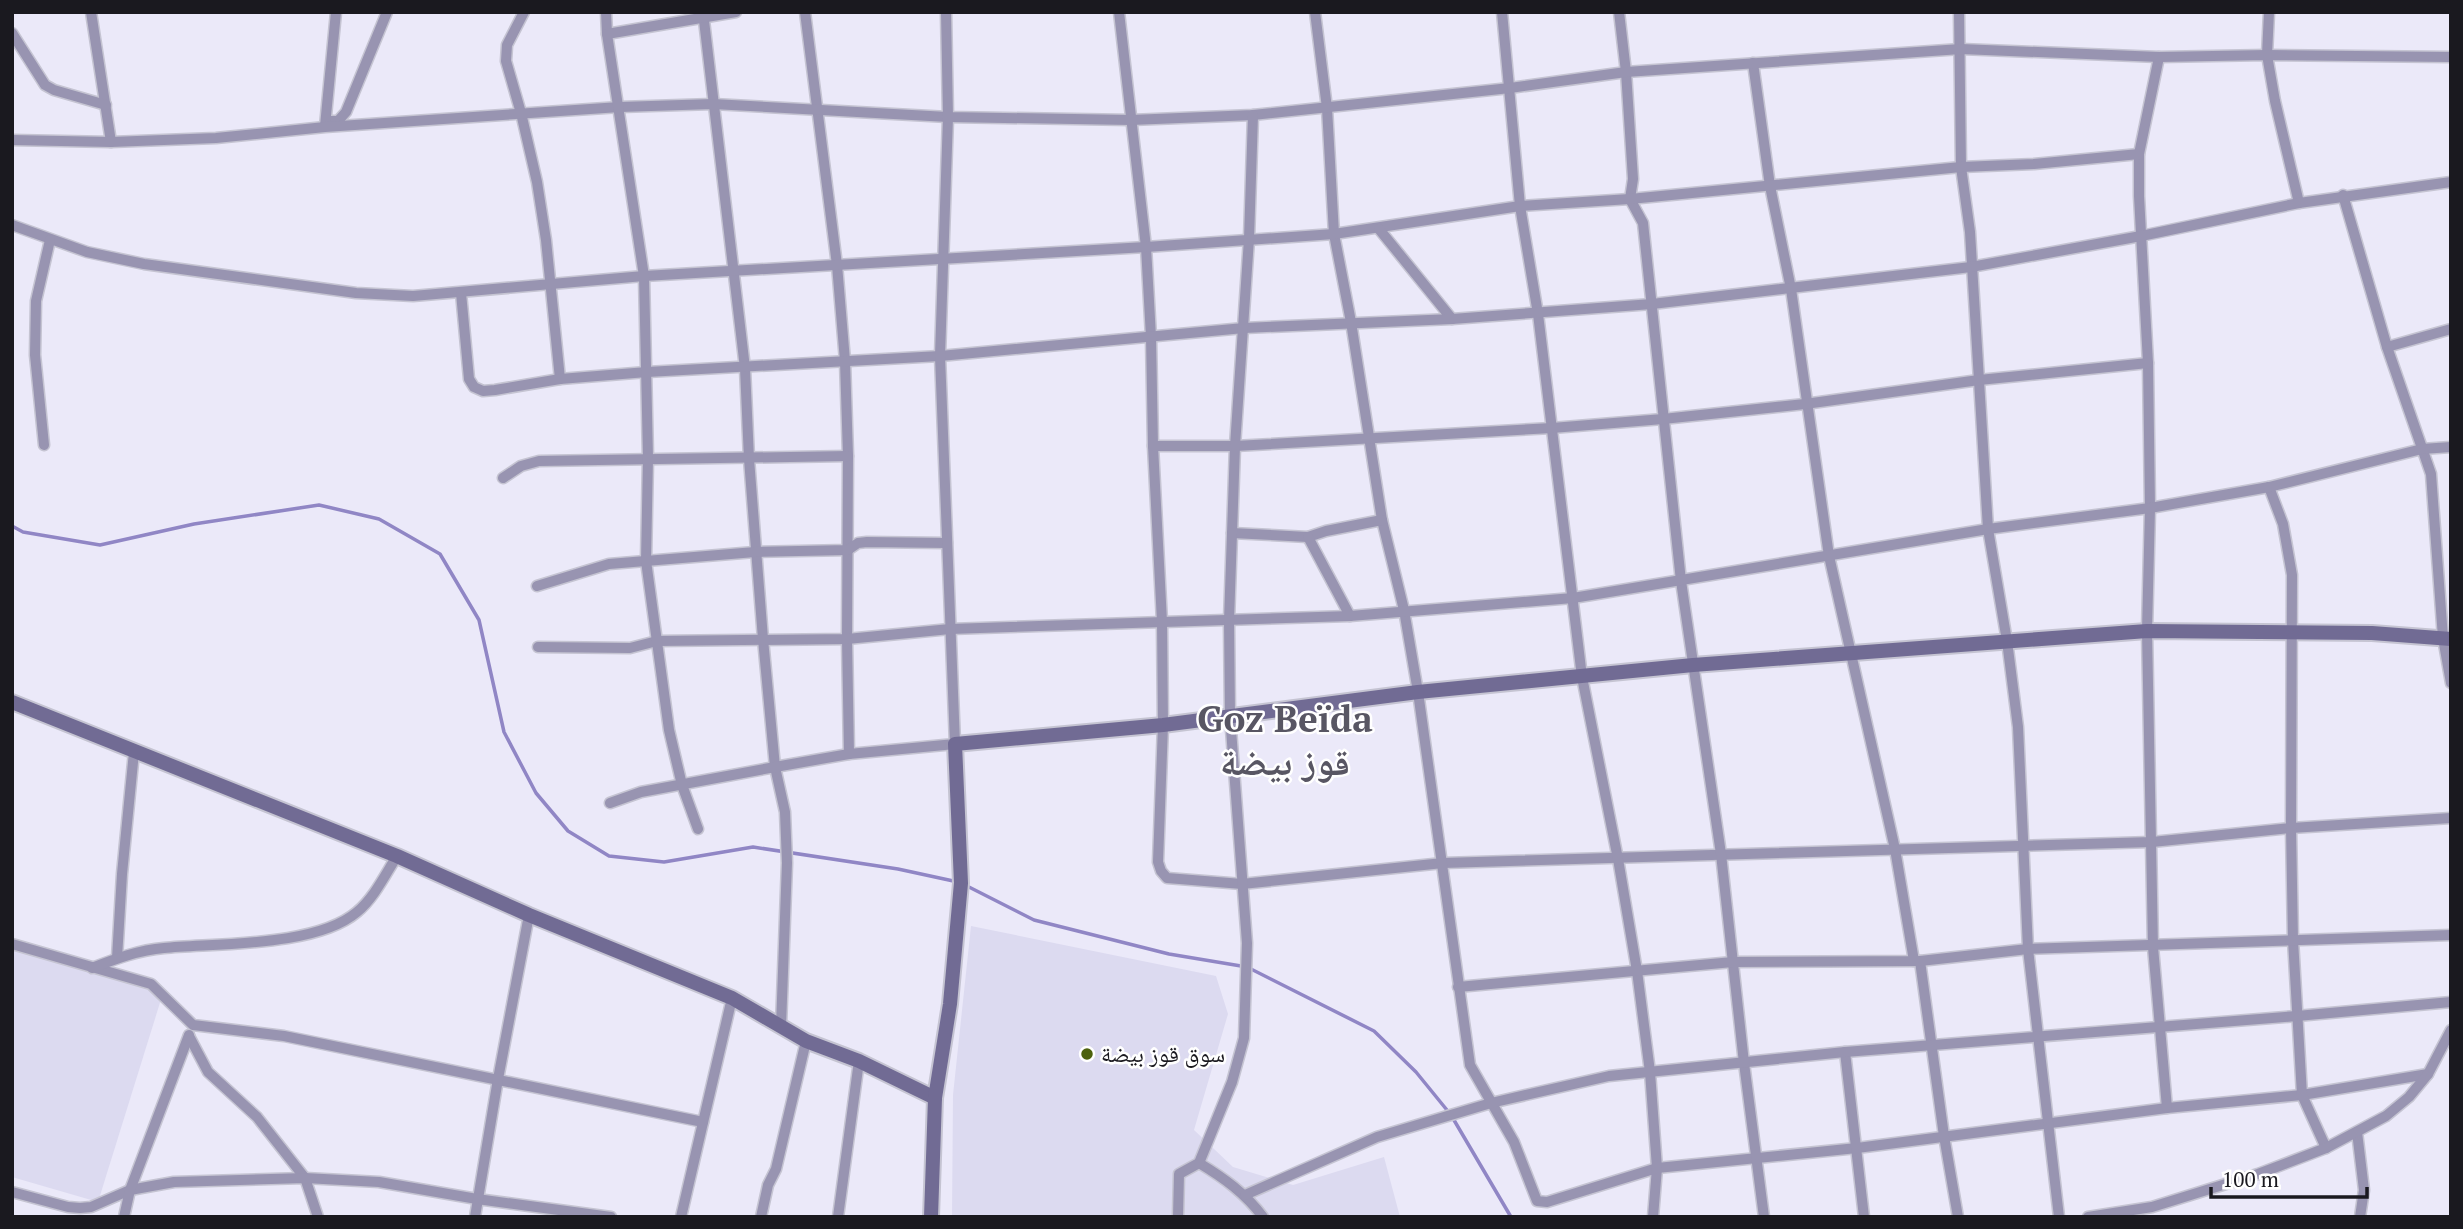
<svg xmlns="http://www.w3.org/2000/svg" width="2463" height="1229" viewBox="0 0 2463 1229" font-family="'PT Serif','Noto Naskh Arabic',serif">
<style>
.built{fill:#dcdaf0}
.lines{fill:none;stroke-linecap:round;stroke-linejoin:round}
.stream{stroke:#9086c5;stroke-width:3.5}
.minor-casing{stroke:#c5c4d2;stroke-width:13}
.secondary-casing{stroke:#c5c4d2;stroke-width:18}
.minor{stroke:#9894b1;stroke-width:10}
.secondary{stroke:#716b94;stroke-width:14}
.poi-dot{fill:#4c610c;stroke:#fff;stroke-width:2.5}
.labels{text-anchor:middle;stroke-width:5;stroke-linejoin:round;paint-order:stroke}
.poi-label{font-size:23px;fill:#1a191f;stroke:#fff;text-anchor:start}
.town-label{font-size:37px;font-weight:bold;fill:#585663;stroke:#fff}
</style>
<rect width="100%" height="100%" fill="#ebe9f9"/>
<g class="built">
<path d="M971 926 1216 976 1228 1014 1194 1130 1233 1167 1293 1185 1384 1157 1400 1217H952L953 1095Z"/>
<path d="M12 946 163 993 98 1202 12 1177Z"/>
</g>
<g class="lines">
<g class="stream">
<path d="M12 526 23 532 100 545 194 524 319 505 379 519 440 554 479 620 504 732 536 793 568 831 609 856 664 862 753 847 898 869 958 882"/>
<path d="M965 885 1034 920 1169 954 1247 967 1374 1031 1416 1072 1451 1115 1511 1217"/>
</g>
<defs>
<g id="minor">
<path d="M91 12 111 142"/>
<path d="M524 12 507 45 506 61 521 113 537 182 546 240 560 379"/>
<path d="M606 12 607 34"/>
<path d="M703 12 745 368 749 459 763 639 775 767 785 812 787 863 781 1026"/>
<path d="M805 12 837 265 845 361 848 456 847 639 849 754"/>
<path d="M1119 12 1146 247 1151 337 1153 446 1162 622 1163 725 1158 862 1161 871 1167 878 1242 884 1443 863 2152 842 2291 828 2451 818"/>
<path d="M1315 12 1327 108 1334 234 1351 322 1382 520 1404 610 1418 692 1470 1065 1514 1142 1537 1201 1547 1202 1657 1168 1857 1148 2167 1108 2302 1095 2428 1074"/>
<path d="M1502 12 1520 206 1538 314 1582 677 1618 859 1637 971 1650 1072 1657 1168 1653 1217"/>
<path d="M1619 12 1626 72 1633 179 1630 199 1643 223 1681 581 1721 854 1744 1063 1764 1217"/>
<path d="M1959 12 1961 167 1970 232 1988 529 2007 641 2018 727 2028 949 2059 1217"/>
<path d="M2269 12 2267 55 2275 101 2299 203"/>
<path d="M12 33 45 85 54 90 106 105"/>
<path d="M2159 57 2139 154V196L2148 363 2150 508 2147 631 2153 947 2167 1108"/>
<path d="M1753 63 1770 186 1791 289 1829 556 1895 849 1914 961"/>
<path d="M329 121H338L346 112 387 12"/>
<path d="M325 126 336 12"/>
<path d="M12 140 111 142 216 138 325 127 620 107 713 104 948 117 1131 120 1253 115 1510 88 1626 72 1961 49 2159 57 2267 55 2451 57"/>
<path d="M2343 195 2387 347 2431 474 2443 638 2451 683"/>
<path d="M12 225 87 252 144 264 356 293 413 296 644 276 1146 247 1334 234 1520 206 1630 199 1961 167 2034 164 2139 154"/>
<path d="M1379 229 1452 319"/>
<path d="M461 293 469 379 474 387 483 391 495 390 560 379 647 372 940 356 1244 328 1452 319 1652 304 1971 267 2141 236 2299 203 2451 182"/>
<path d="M2387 347 2451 329"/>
<path d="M44 445 35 355 36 301 50 240"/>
<path d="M1153 446H1235L1552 428 1663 419 1805 404 1979 380 2148 363"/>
<path d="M503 478 521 466 539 461 848 456"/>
<path d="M2269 487 2283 524 2292 575 2291 828 2293 940 2302 1095 2326 1148"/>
<path d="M1232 533 1308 537 1326 531 1382 520"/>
<path d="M1308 537 1350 616"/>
<path d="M537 586 609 564 755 552 848 550 858 543 867 542 947 543"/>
<path d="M538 647 630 648 657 641 847 639 950 629 1350 616 1573 598 1988 529 2150 508 2269 487 2422 449 2451 447"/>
<path d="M610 803 641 792 775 767 849 754 955 744 940 356 948 117 946 12"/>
<path d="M698 829 682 785 669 730 646 561 648 458 644 276 607 34 736 12"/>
<path d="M12 944 151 984 193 1025 284 1036 703 1122"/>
<path d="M117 958 122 874 134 752"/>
<path d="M1920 961 1944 1136 1958 1217"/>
<path d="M92 968C115 959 139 950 164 948 216 943 316 947 357 912 374 898 385 875 397 856"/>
<path d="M1458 987 1733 962 1920 961 2028 949 2451 935"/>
<path d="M189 1036 208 1072 257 1117 305 1178 318 1217"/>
<path d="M1845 1052 1864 1217"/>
<path d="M2357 1132 2364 1190 2360 1217"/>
<path d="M1199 1163C1224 1178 1245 1193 1263 1217"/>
<path d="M12 1192 68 1207 80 1208 91 1207 130 1190 174 1182 305 1178 379 1182 477 1199 611 1217"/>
<path d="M1245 1195 1377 1137 1491 1103 1609 1076 1845 1052 2297 1016 2451 1002"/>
<path d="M124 1217 130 1190 189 1035"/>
<path d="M475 1217 498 1079 529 915"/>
<path d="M681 1217 732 998"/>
<path d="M761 1217 768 1185 776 1169 806 1041"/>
<path d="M838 1217 859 1061"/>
<path d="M1178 1217 1179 1174 1199 1163 1232 1082 1244 1038 1247 943 1230 716 1229 621 1235 446 1249 239 1253 115"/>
<path d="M2088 1217 2152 1207 2258 1174 2326 1148 2386 1116 2409 1097 2428 1074 2451 1030"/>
</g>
<g id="secondary">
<path d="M12 702 397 856 529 915 732 998 806 1041 859 1061 935 1098"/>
<path d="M931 1217 935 1098 950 1004 961 883 955 744 1163 725 1418 692 1693 665 2147 631 2372 633 2451 639"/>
</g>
</defs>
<use href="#minor" class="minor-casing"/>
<use href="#secondary" class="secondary-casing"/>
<use href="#minor" class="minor"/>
<use href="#secondary" class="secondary"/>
</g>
<circle class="poi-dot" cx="1087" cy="1054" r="7"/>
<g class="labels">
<g class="poi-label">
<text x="1101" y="1062">سوق قوز بيضة</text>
</g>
<g class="town-label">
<text x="1285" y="732">Goz Beïda<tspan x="1285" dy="43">قوز بيضة</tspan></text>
</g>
</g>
<rect width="2463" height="1229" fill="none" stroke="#1a191f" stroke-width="28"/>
<path d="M2211 1187v10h156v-10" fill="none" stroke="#1a191f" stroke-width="3.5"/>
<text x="2222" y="1187" font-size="21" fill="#1a191f" stroke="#ffffff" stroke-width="5" paint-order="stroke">100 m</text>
</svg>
